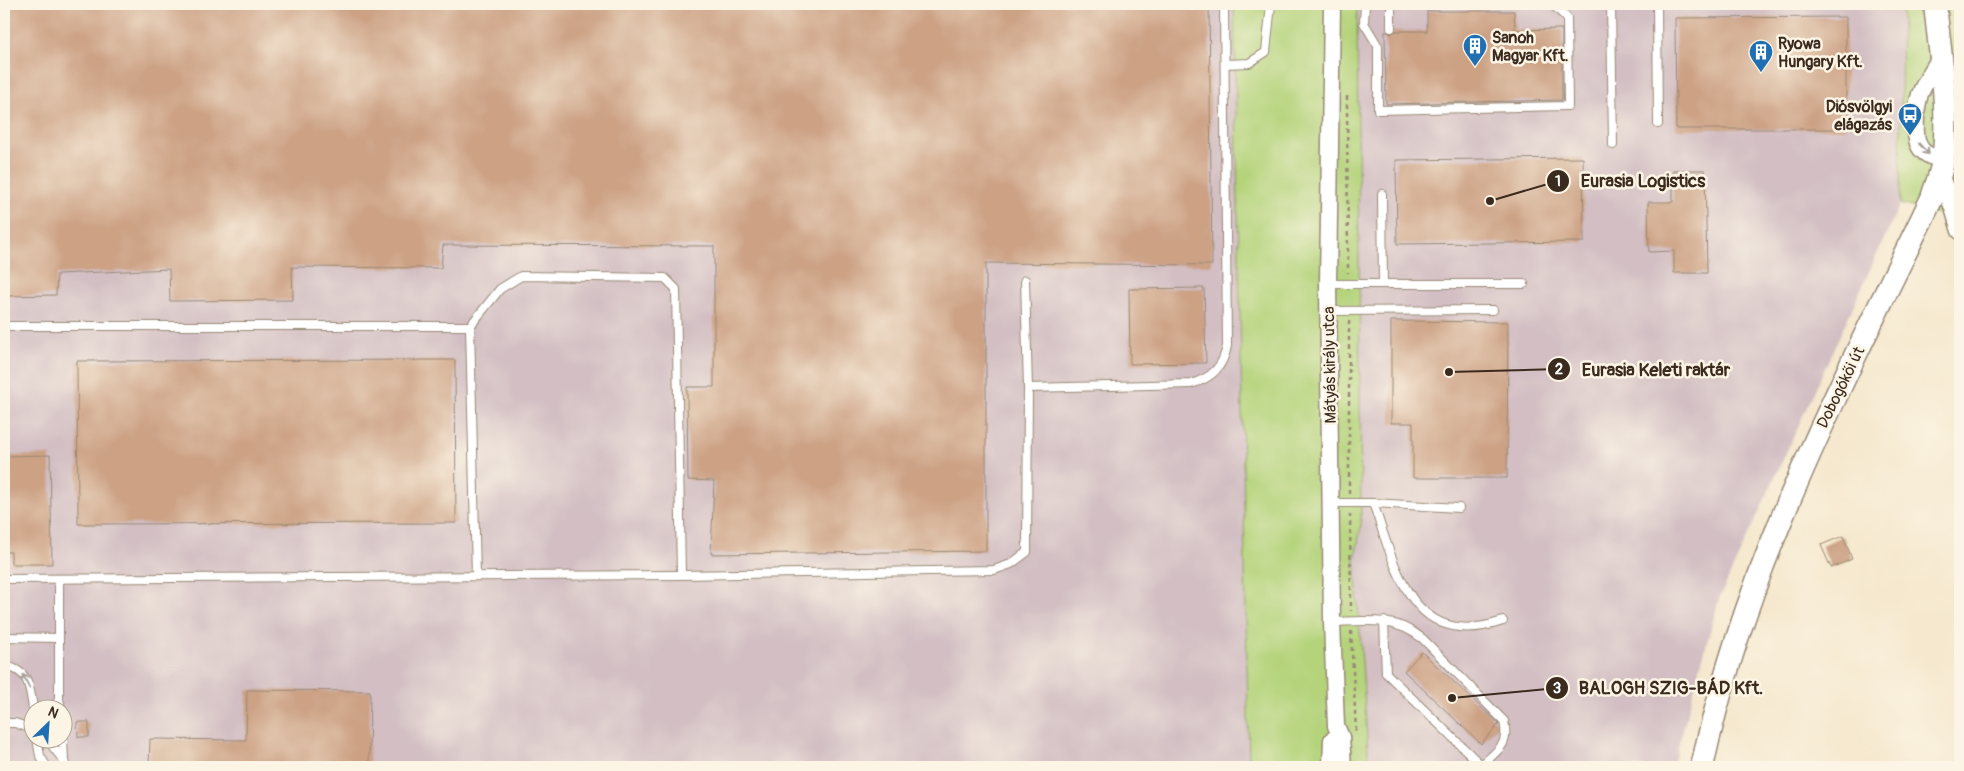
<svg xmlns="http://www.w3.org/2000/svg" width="1964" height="771" viewBox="0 0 1964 771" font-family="Pangolin,sans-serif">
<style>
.industrial{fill:#d2bec3;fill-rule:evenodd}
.green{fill:#b4d37a;stroke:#787e4c}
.building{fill:#cca184}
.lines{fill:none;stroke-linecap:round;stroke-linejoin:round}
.lane-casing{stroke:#988976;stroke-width:10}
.street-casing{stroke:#988976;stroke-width:19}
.secondary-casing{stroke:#988976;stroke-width:25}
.path{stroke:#988976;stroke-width:2.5;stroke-dasharray:4 4;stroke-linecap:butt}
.lane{stroke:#fff;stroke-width:8}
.street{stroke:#fff;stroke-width:16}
.secondary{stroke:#fff;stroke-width:22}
.oneway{stroke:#a79f9a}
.labels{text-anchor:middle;stroke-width:5;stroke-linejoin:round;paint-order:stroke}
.poi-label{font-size:16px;font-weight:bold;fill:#3b2a1e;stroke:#fcf5e5;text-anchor:start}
.street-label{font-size:16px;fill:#3b2a1e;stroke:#fcf5e5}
.leader{fill:none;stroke:#3b2a1e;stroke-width:2}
.callout-dot{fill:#3b2a1e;stroke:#fcf5e5;stroke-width:2}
.mark-label{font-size:15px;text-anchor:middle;font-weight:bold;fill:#fff}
.callout-label{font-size:18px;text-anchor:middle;font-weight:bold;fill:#3b2a1e;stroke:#fcf5e5;stroke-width:5;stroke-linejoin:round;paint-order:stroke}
</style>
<rect width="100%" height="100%" fill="#fcf5e5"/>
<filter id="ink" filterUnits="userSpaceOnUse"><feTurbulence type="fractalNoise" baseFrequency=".02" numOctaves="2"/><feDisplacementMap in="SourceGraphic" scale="10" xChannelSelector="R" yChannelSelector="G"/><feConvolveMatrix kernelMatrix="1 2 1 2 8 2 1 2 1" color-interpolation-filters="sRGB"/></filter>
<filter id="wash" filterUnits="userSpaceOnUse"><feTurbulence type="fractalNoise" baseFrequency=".0096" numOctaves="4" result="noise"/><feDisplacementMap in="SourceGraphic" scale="20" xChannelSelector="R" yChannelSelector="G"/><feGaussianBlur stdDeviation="1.12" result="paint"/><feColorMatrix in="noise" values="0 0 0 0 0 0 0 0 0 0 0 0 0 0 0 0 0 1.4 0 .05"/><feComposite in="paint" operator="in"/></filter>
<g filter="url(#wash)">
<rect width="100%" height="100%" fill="#f5e8ce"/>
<g class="industrial">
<path d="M4 4H1234L1249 767H4ZM32 708H62V738H32Z"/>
<path d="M1357 4H1905L1900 204 1719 599 1674 762V767H1369L1355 559 1361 526Z"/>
</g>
<g class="green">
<path d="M1234 4H1357L1361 526 1355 559 1369 767H1249Z"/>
<path d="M1902 4H1960V255L1950 217 1900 204Z"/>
</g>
<g id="blocks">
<g class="building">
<path d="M4 4H1209L1212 265 986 263V551L711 554 714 481 688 480 687 387H714V246L443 245 441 268 292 267 293 300 170 301 169 269 57 274 56 295 4 296Z"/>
<path d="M1427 11H1514L1515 30 1562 29V100L1386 104 1385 31 1391 34 1395 31H1427Z"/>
<path d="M1846 17V129H1676L1675 18Z"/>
<path d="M1583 158 1584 242 1397 244 1396 160Z"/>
<path d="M1673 170H1705L1707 273H1674V251L1649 252 1648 202H1673Z"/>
<path d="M1204 288 1206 363 1130 364 1129 289Z"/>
<path d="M1391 321 1508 322 1507 478H1413V423H1391Z"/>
<path d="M455 360 456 523 78 524 77 361Z"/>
<path d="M50 455 52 564H11V552H4V456Z"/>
<path d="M1843 536 1852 559 1831 568 1821 545Z"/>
<path d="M1422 652 1499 724 1481 744 1404 671Z"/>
<path d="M247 690 370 691 369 767H149L150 739 246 740Z"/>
<path d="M77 722H89V737H78Z"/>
</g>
</g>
</g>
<g filter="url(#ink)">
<use href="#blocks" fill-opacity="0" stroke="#988976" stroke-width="1"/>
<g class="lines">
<defs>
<g id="lane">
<path d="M1365 4 1364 23 1378 46V110L1568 106 1567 18 1552 4"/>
<path d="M1391 4V28"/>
<path d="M1611 4 1613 145"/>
<path d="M1657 4 1658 124"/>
<path d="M1225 64 1249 63 1266 52 1271 4"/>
<path d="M1382 194 1383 284"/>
<path d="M1328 284H1524"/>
<path d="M1329 311 1493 310"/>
<path d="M4 326H470"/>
<path d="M1028 388 1191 384C1212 378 1223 367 1227 346L1224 4"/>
<path d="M1332 503H1373L1459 508"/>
<path d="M1373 503C1396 568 1411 652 1503 621"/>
<path d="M476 576 470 326 500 289 521 276 665 278 676 289 681 575"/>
<path d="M4 579 681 575 994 570 1011 564 1027 552 1028 388 1025 280"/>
<path d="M59 579V700L61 708"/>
<path d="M1332 622C1366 621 1395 616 1423 639L1504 721C1509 745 1500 748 1484 763H1479L1386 673 1384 621"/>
<path d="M4 637 59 638"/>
<path d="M4 665C30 672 29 684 33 708"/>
<path d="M53 708 59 700"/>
<path d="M62 716 64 761"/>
<path d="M4 723H15L32 729"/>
<path d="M37 738 40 756 47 767"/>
<path d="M46 738 64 761 66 767"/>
</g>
<g id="street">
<path d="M1332 4 1328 284 1332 622 1336 726 1341 737 1343 767"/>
<path d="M1941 56C1934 68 1925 81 1920 94 1916 107 1912 140 1922 150 1927 156 1936 158 1943 160"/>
<path d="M1940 174 1954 211 1960 231"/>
<path d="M1331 767 1332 740"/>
</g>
<path id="secondary" d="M1702 767C1745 565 1843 382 1932 198 1936 185 1941 174 1943 161 1950 109 1940 55 1935 4"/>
</defs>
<use href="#lane" class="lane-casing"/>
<use href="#street" class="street-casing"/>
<use href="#secondary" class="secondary-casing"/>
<g class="path">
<path d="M1347 96 1348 273"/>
<path d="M1349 321V493"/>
<path d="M1350 514 1351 611"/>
<path d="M1351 631 1356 731"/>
</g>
<use href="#lane" class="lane"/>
<use href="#street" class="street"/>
<use href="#secondary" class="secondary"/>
</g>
<defs><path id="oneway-shaft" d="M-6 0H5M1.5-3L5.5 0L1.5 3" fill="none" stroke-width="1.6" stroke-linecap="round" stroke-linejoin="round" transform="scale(1.25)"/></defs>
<g class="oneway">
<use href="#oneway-shaft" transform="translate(1924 149) rotate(47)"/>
<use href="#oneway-shaft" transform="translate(26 681) rotate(-115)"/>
</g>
</g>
<defs>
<symbol id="building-pin" viewBox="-11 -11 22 30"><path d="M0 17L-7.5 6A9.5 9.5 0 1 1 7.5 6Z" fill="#1f6fb2" stroke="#fcf5e5"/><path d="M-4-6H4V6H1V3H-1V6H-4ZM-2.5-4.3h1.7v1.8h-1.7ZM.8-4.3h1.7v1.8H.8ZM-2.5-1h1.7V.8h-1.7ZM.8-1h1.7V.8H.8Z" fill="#fff"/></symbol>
<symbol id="bus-pin" viewBox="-11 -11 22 30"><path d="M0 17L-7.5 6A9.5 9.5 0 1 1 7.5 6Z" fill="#1f6fb2" stroke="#fcf5e5"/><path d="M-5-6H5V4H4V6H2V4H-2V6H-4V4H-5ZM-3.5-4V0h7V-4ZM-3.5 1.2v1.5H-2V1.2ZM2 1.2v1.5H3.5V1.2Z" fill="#fff"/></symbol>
</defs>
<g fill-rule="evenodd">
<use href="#building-pin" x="1461" y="32" width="28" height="38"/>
<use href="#building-pin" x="1747" y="38" width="28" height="38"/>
<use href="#bus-pin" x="1896" y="101" width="28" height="38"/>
</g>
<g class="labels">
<g class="poi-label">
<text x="1492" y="43">Sanoh<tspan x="1492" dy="18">Magyar Kft.</tspan></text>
<text x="1778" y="49">Ryowa<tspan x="1778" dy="18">Hungary Kft.</tspan></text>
<text x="1892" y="112" text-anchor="end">Diósvölgyi<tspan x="1892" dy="18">elágazás</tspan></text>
</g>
<g class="street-label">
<text transform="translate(1329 365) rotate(-91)" y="6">Mátyás király utca</text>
<text transform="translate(1840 387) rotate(-64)" y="6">Dobogókői út</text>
</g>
</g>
<path class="leader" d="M1490 201L1558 181M1449 372L1559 369M1452 698L1557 688"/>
<g class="callout-dot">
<circle cx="1490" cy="201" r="5"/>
<circle cx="1449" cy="372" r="5"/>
<circle cx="1452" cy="698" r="5"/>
<circle cx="1558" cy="181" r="12"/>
<circle cx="1559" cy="369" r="12"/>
<circle cx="1557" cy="688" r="12"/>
</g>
<g class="mark-label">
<text x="1558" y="186">1</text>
<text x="1559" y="374">2</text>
<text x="1557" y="693">3</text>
</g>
<g class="callout-label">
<text x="1643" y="187">Eurasia Logistics</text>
<text x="1656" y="376">Eurasia Keleti raktár</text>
<text x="1671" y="694">BALOGH SZIG-BÁD Kft.</text>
</g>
<rect width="1964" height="771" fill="none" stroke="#fcf5e5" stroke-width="20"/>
<g transform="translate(48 724) rotate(25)"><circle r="24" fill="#fcf5e5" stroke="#afa495"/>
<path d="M0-4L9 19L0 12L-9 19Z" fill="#1f6fb2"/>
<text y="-8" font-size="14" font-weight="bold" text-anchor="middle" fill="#3b2a1e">N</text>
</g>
</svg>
